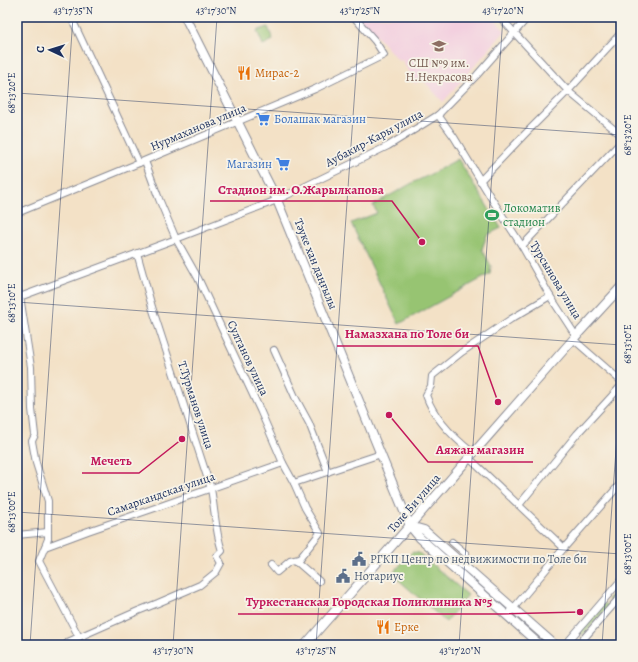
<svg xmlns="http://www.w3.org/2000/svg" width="638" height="662" viewBox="0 0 638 662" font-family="Alegreya,serif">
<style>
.built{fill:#f3cfdf}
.green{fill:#97c472;stroke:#597a68}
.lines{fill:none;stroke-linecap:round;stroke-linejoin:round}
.minor-casing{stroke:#878892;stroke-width:8}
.tertiary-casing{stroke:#878892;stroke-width:10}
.minor{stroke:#fff;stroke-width:6}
.tertiary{stroke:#fff;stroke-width:8}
.ticks{fill:none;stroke:#1b2f5e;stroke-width:1;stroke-opacity:0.45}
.labels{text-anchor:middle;stroke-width:3.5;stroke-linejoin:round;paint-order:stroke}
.education-label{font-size:12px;fill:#785e54;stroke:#f7f3e8}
.food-label{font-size:12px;fill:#c56008;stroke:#f7f3e8;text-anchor:start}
.shop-label{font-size:12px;fill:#366cbe;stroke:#f7f3e8;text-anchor:start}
.street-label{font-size:12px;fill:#1b2f5e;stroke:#f7f3e8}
.leisure-label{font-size:12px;fill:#27864d;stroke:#f7f3e8;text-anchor:start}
.service-label{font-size:12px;fill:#4e5e75;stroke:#f7f3e8;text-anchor:start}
.leader{fill:none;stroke:#c2185b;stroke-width:1.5}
.callout-dot{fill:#c2185b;stroke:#f7f3e8;stroke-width:1.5}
.callout-label{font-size:13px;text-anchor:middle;font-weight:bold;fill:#c2185b;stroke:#f7f3e8;stroke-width:3.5;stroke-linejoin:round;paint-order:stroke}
.neatline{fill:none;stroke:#1b2f5e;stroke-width:1.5}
.ticks-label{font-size:10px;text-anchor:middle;fill:#1b2f5e}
</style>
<rect width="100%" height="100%" fill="#f7f3e8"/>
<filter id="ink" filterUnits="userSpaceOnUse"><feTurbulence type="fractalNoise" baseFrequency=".025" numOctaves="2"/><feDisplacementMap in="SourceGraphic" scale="8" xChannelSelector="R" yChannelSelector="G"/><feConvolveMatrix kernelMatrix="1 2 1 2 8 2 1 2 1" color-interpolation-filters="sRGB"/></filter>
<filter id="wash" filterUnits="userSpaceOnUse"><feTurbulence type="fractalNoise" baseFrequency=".012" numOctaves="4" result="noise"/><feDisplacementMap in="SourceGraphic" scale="16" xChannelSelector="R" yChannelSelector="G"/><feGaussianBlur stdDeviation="0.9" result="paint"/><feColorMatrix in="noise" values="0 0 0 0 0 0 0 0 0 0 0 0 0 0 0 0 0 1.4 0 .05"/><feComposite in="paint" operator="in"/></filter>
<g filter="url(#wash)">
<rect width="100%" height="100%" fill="#f3e1c6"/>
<path class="built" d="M357 17H492L505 31 443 102 422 79 415 84 402 60 399 61 373 32Z"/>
<g class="green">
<path d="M268 27 273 40 263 45 257 31Z"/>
<path d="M458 159 501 228 487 235 482 249 491 266 490 274 399 324 351 223 377 213 373 205 414 182 427 176Z"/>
<path d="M412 552 419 553 468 595 446 622 392 574Z"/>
<path d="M621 584V592L612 603 608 599Z"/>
<path d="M604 603 608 607 583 635 579 632Z"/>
</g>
</g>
<g filter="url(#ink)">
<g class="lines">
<defs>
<g id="minor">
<path d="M71 17 107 94 139 163"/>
<path d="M500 17 568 91 621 135"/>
<path d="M438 115 454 137 493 201 522 246 550 296 576 336"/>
<path d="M145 161 159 199 176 239 198 278 260 410 283 463 294 483 305 508 320 533 297 562 319 581"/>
<path d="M480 181 525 134 568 91 621 33"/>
<path d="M17 213 139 163 315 89 384 55 375 41 354 17"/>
<path d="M522 246 621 142"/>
<path d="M17 289 20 296 31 367 32 409 35 435 32 441 36 463 48 501V539L39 561 79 637 68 642 66 645"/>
<path d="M17 298 176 239 277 200 388 146 438 115 477 75 528 17"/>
<path d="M573 339 621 381"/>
<path d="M274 350 296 399 309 423 328 472"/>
<path d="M473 453C454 438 434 419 426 395L431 386 432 376 462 352 511 319 550 296"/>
<path d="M469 458 564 548"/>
<path d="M294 483 381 454"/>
<path d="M519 505 577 434 621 386"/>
<path d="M17 535 48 532"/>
<path d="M452 542 466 554"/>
<path d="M45 547 88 531 155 508 283 463"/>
<path d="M271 565 277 572 290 561 299 559"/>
<path d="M507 616 564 548 621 483"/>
<path d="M79 637 138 611 158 603 200 585 216 572 221 563 217 556 222 551C215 530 215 510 211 489L152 307 137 253"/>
<path d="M565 645 621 580"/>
<path d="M578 645 621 596"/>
</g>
<g id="tertiary">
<path d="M185 17 277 200 410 526 420 538 540 645"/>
<path d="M410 526 424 530 555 645"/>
<path d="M305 645 576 336 621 287"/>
</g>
</defs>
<use href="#minor" class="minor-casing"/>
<use href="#tertiary" class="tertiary-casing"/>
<use href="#minor" class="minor"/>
<use href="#tertiary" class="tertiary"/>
</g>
</g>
<path class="ticks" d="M17 93 621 135M17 302 621 345M17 512 621 554M30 645 73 17M173 645 217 17M316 645 360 17M459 645 503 17M602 645 621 380"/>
<defs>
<symbol id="school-bare" viewBox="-9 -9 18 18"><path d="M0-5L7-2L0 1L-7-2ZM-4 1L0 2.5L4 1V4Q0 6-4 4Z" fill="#8d6e63" stroke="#f7f3e8" stroke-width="2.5" paint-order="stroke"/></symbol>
<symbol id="restaurant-bare" viewBox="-9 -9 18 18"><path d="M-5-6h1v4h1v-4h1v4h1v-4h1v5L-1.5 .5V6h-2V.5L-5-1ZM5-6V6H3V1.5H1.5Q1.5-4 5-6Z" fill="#e8710a" stroke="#f7f3e8" stroke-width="2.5" paint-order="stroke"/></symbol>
<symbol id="supermarket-bare" viewBox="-9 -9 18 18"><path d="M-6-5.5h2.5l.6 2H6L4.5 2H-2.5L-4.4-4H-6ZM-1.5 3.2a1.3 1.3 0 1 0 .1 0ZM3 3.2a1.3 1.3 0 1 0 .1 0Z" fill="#3f7fe0" stroke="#f7f3e8" stroke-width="2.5" paint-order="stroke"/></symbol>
<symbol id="stadium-bare" viewBox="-9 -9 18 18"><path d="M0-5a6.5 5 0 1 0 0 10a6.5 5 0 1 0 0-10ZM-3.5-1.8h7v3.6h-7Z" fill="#2e9e5b" stroke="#f7f3e8" stroke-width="2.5" paint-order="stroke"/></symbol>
<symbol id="civic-bare" viewBox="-9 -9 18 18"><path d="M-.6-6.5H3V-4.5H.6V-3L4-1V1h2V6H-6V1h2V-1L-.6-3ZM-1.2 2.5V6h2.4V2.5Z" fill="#5c6f8a" stroke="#f7f3e8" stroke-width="2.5" paint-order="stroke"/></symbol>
</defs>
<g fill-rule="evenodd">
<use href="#school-bare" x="429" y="36" width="20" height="20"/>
<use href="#restaurant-bare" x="234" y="63" width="20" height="20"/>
<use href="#supermarket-bare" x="253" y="109" width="20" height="20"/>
<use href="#supermarket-bare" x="273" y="154" width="20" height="20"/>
<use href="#stadium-bare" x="482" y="205" width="20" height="20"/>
<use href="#civic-bare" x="349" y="549" width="20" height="20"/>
<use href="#civic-bare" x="333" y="566" width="20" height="20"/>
<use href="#restaurant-bare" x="373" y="617" width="20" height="20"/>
</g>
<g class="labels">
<g class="education-label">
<text x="439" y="67">СШ №9 им.<tspan x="439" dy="14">Н.Некрасова</tspan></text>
</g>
<g class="food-label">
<text x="255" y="77">Мирас-2</text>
<text x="394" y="631">Ерке</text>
</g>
<g class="shop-label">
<text x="274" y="123">Болашак магазин</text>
<text x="272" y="168" text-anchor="end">Магазин</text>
</g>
<g class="street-label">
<text transform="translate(198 127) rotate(-23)" y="4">Нурмаханова улица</text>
<text transform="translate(374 138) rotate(-28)" y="4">Аубакир-Кары улица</text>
<text transform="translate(316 264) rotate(68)" y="4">Тәуке хан даңғылы</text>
<text transform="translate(556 280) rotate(59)" y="4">Турсынова улица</text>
<text transform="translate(248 358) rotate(65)" y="4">Султанов улица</text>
<text transform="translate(196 405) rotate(72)" y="4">Т.Турманов улица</text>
<text transform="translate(161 494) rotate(-19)" y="4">Самаркандская улица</text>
<text transform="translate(414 503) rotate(-49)" y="4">Толе Би улица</text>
</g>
<g class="leisure-label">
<text x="503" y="212">Локоматив<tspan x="503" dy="14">стадион</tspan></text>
</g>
<g class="service-label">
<text x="370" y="563">РГКП Центр по недвижимости по Толе би</text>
<text x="354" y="580">Нотариус</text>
</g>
</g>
<path class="leader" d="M422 242L392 201H210M498 402L478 346H337M389 415L428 462H533M182 439L139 473H82M580 612L500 614H238"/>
<g class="callout-dot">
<circle cx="422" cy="242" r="4"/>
<circle cx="498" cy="402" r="4"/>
<circle cx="389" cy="415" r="4"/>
<circle cx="182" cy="439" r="4"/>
<circle cx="580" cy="612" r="4"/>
</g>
<g class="callout-label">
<text x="301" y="194">Стадион им. О.Жарылкапова</text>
<text x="407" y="338">Намазхана по Толе би</text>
<text x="480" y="454">Аяжан магазин</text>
<text x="111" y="465">Мечеть</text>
<text x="369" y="606">Туркестанская Городская Поликлиника №5</text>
</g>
<rect width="638" height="662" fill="none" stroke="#f7f3e8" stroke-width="44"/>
<g transform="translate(50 50) rotate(274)" stroke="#f7f3e8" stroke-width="3" paint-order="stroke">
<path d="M0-3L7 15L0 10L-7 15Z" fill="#1b2f5e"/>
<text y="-6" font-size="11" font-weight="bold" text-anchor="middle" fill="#1b2f5e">С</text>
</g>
<rect x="22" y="22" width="594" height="618" class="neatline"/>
<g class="ticks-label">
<text x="73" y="14">43°17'35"N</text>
<text x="216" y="14">43°17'30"N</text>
<text x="360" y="14">43°17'25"N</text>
<text x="503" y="14">43°17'20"N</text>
<text transform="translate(11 93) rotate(-90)" y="4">68°13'20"E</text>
<text transform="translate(627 135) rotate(-90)" y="4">68°13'20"E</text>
<text transform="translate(11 303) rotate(-90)" y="4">68°13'10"E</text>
<text transform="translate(627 344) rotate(-90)" y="4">68°13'10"E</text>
<text transform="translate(11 512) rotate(-90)" y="4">68°13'00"E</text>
<text transform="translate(627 554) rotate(-90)" y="4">68°13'00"E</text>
<text x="173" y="654">43°17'30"N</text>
<text x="316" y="654">43°17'25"N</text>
<text x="460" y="654">43°17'20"N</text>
</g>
</svg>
